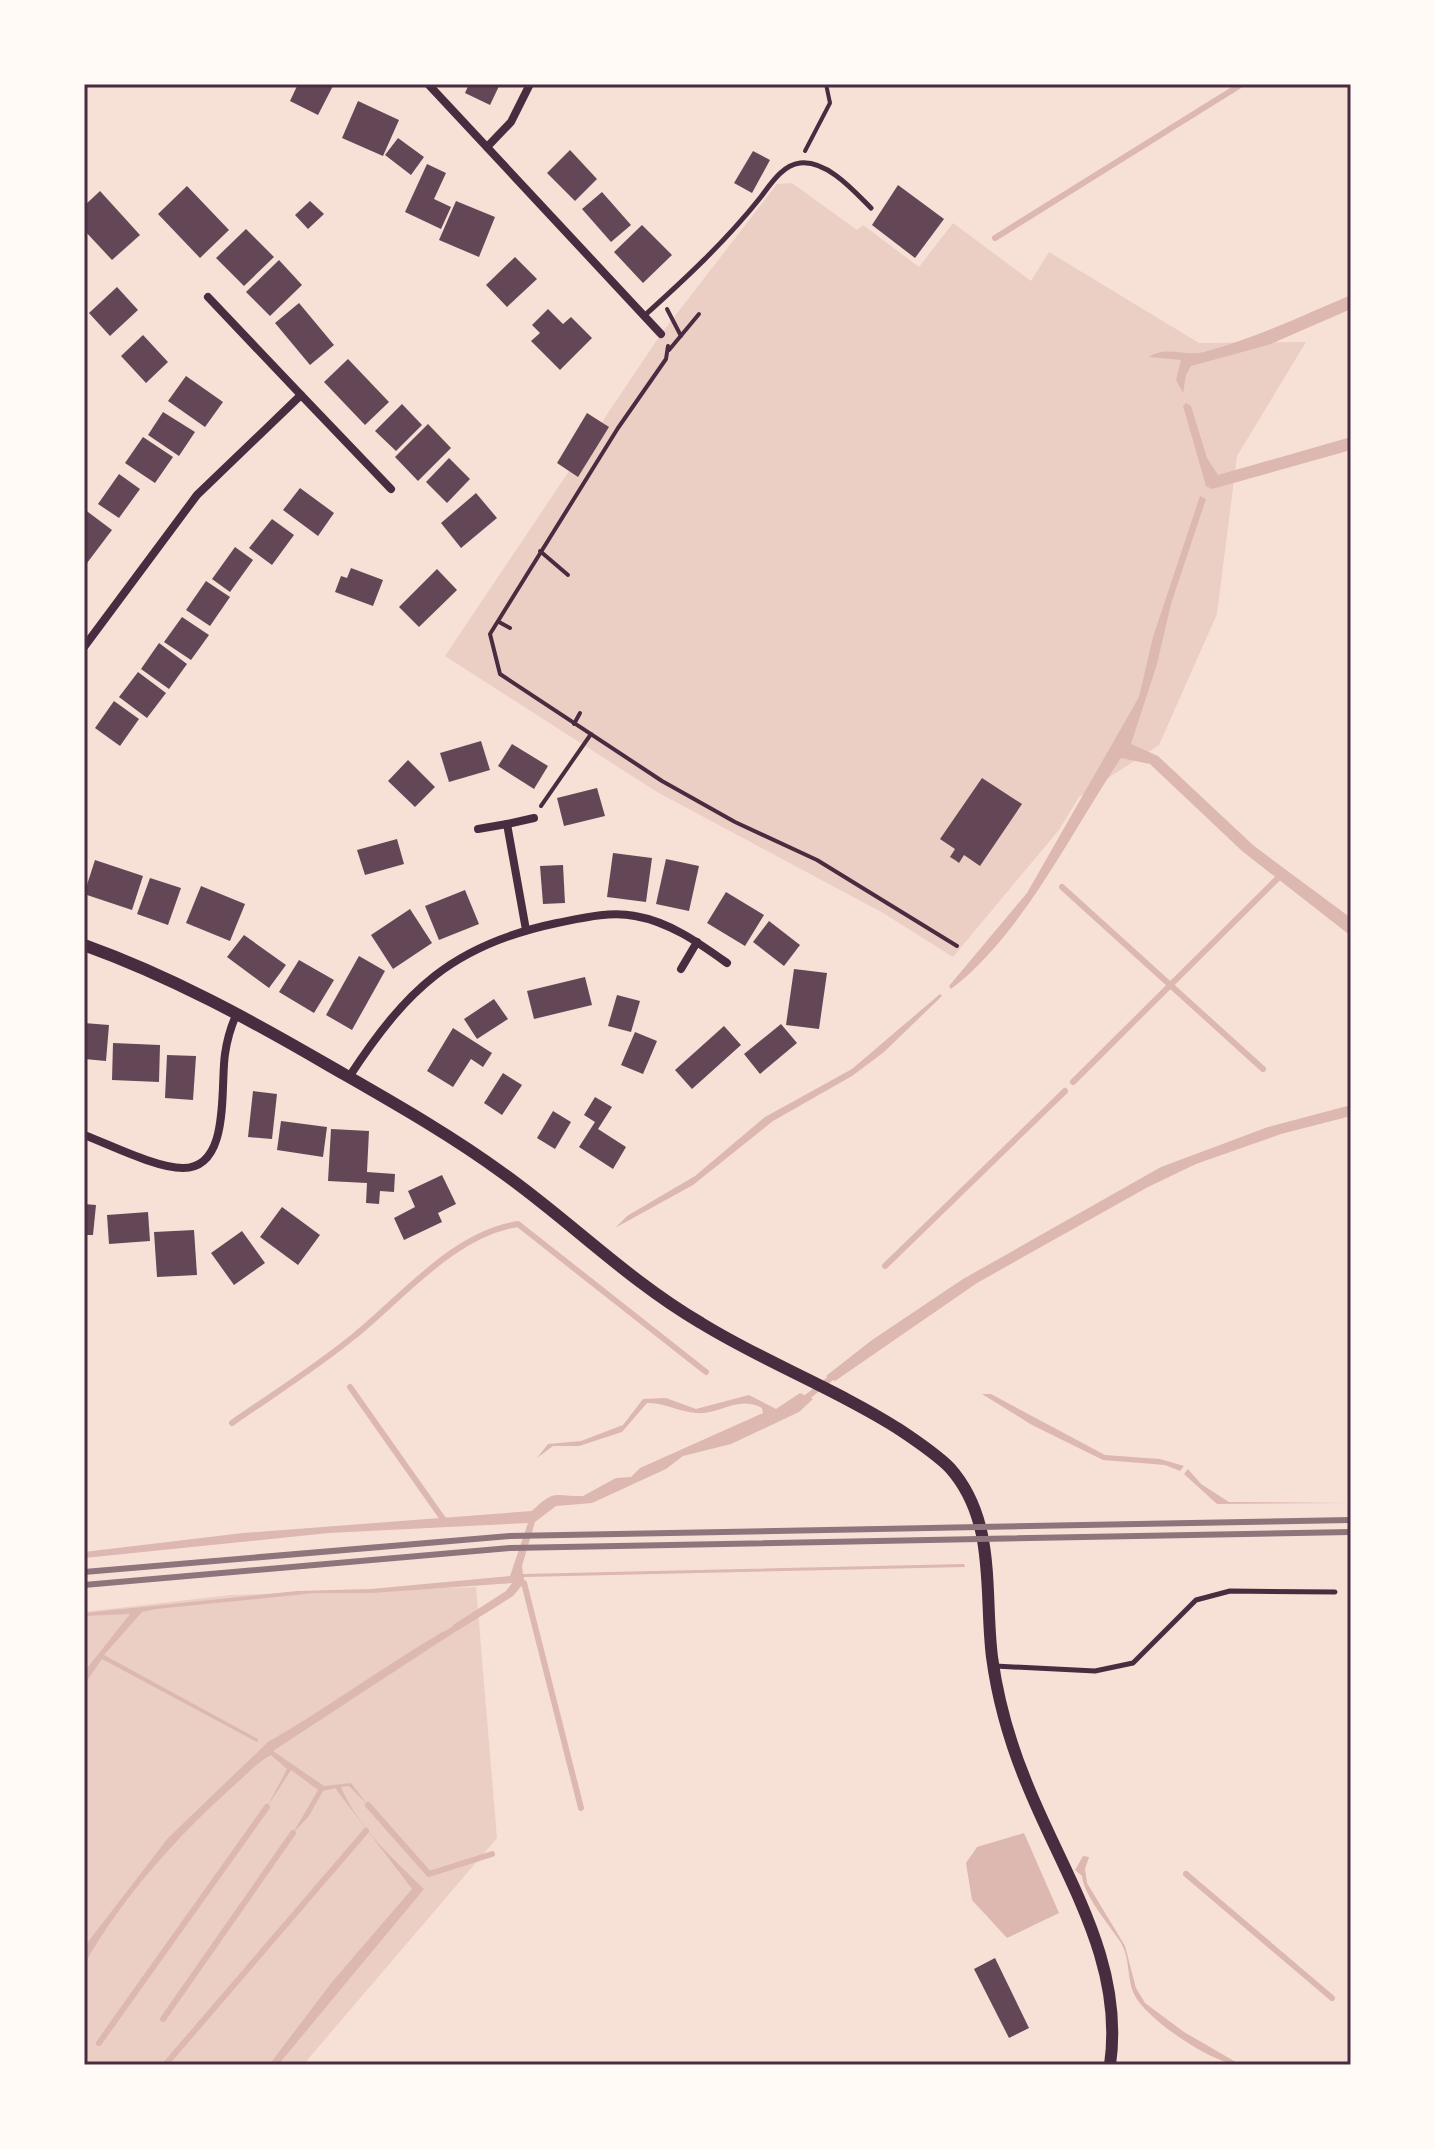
<svg xmlns="http://www.w3.org/2000/svg" width="1435" height="2149" viewBox="0 0 1435 2149" font-family="Ubuntu,sans-serif">
<style>
.green{fill:#ebcfc5}
.water{fill:#dcb8b0}
.lines{fill:none;stroke-linecap:round;stroke-linejoin:round}
.stream{stroke:#dcb8b0;stroke-width:6}
.building{fill:#644757}
.path{stroke:#4a2c40;stroke-width:4}
.service{stroke:#4a2c40;stroke-width:5}
.minor{stroke:#4a2c40;stroke-width:8}
.tertiary{stroke:#4a2c40;stroke-width:12}
.rail{stroke:#8f747c;stroke-width:6}
.neatline{fill:none;stroke:#4a2c40;stroke-width:3}
</style>
<rect width="100%" height="100%" fill="#f7e1d7"/>
<g class="green">
<path d="M792 183 857 230 863 225 919 267 953 223 1031 281 1049 252 1199 343 1306 342 1237 456 1217 614 1159 745 1079 797 1059 830 953 957 883 913 657 792 445 656 661 334 777 184Z"/>
<path d="M476 1587 497 1838 303 2065H84V1612L230 1595Z"/>
</g>
<g class="water">
<path d="M1351 295V309L1268 345 1191 366 1186 375 1183 393 1176 380 1181 360 1149 357C1166 345 1186 357 1204 352 1255 338 1302 316 1351 295Z"/>
<path d="M1186 403 1191 406 1207 458 1218 475 1351 437V450L1212 489 1206 486 1183 406Z"/>
<path d="M1200 496 1206 499 1171 604 1157 664 1131 744 1158 756 1254 846 1351 918V936L1242 851 1150 764 1121 758C1071 832 1023 934 951 989L949 986 1027 893 1139 697 1153 637Z"/>
<path d="M940 994 942 996 884 1052 852 1076 773 1121 693 1185 615 1228 627 1216 695 1176 765 1117 852 1069Z"/>
<path d="M1351 1105V1116L1281 1134 1196 1164 1148 1187 977 1283 835 1381 826 1376 872 1340 963 1279 1161 1167 1268 1127Z"/>
<path d="M800 1393 813 1399 799 1412 731 1444 683 1456 666 1469 592 1503 556 1506 535 1522 522 1566 523 1574 964 1564 965 1567 524 1577V1583L513 1596 457 1631 453 1625 506 1591 512 1583 372 1593H315L156 1609 142 1612 104 1655 258 1739 257 1742 102 1659 84 1685V1672L130 1614 84 1616V1613L297 1591 371 1589 510 1576 528 1523 329 1533 84 1558V1552L243 1533 532 1511C556 1488 554 1497 583 1496L616 1478 631 1477 640 1468 763 1413 762 1408C736 1395 722 1415 696 1413 679 1412 664 1402 647 1403L622 1432 579 1446H553L537 1458 548 1444 581 1441 623 1425 643 1399 666 1398 696 1409 749 1395 776 1409Z"/>
<path d="M982 1394H991L1105 1455 1160 1459 1184 1466 1180 1471 1165 1465 1103 1460 1032 1425Z"/>
<path d="M1188 1469 1201 1484 1229 1502 1351 1503 1217 1504 1184 1474Z"/>
<path d="M444 1631 447 1637 273 1751 324 1786 351 1783 368 1805 349 1786 341 1787C358 1827 393 1859 424 1889L278 2065H269L332 1982 412 1889 335 1788 323 1791 309 1816 293 1833 318 1790 291 1770 267 1807 287 1769 271 1755C259 1761 248 1773 238 1782 180 1833 122 1897 84 1965V1947L168 1838 268 1742C326 1709 384 1666 444 1631Z"/>
<path d="M1024 1833 1059 1913 1007 1938 972 1900 966 1863 977 1847Z"/>
<path d="M1083 1856 1089 1857 1085 1869 1087 1883 1125 1946 1136 1988 1145 2003 1184 2032 1241 2065C1214 2065 1149 2021 1135 1996 1126 1979 1131 1960 1121 1943 1109 1924 1084 1896 1082 1876L1075 1870Z"/>
</g>
<g class="lines">
<g class="stream">
<path d="M995 238 1242 84"/>
<path d="M1062 887 1263 1069"/>
<path d="M1073 1082 1278 878"/>
<path d="M885 1266 1065 1091"/>
<path d="M350 1387 443 1519"/>
<path d="M801 1402 836 1374"/>
<path d="M232 1423C272 1395 315 1368 353 1337 403 1297 453 1234 518 1224L706 1372"/>
<path d="M524 1583 581 1808"/>
<path d="M440 1638 460 1625"/>
<path d="M368 1805 429 1874 492 1854"/>
<path d="M1186 1874 1332 1998"/>
<path d="M163 2019 293 1833"/>
<path d="M99 2043 267 1807"/>
<path d="M165 2065 366 1831"/>
</g>
</g>
<g class="building">
<path d="M298 84H334L318 115 290 101Z"/>
<path d="M469 84H500L490 105 465 93Z"/>
<path d="M358 101 399 120 383 156 342 138Z"/>
<path d="M398 138 424 157 411 175 385 155Z"/>
<path d="M570 150 597 179 575 201 547 173Z"/>
<path d="M753 151 770 160 752 193 734 183Z"/>
<path d="M427 164 446 173 434 199 451 207 441 229 405 212Z"/>
<path d="M898 185 944 219 915 258 872 225Z"/>
<path d="M187 186 229 230 200 258 158 214Z"/>
<path d="M100 191 140 235 112 260 84 230V206Z"/>
<path d="M602 192 631 225 611 242 582 209Z"/>
<path d="M310 201 324 214 308 229 295 215Z"/>
<path d="M456 201 495 217 479 257 439 240Z"/>
<path d="M642 225 672 255 643 283 614 252Z"/>
<path d="M246 229 274 257 244 286 216 258Z"/>
<path d="M515 257 537 279 507 307 486 285Z"/>
<path d="M279 260 302 285 270 316 246 292Z"/>
<path d="M117 287 138 310 110 336 89 313Z"/>
<path d="M299 303 334 345 310 365 275 323Z"/>
<path d="M548 309 563 324 571 317 592 338 560 370 531 341 540 333 532 325Z"/>
<path d="M143 335 168 362 146 383 121 356Z"/>
<path d="M348 359 389 402 365 425 324 382Z"/>
<path d="M186 376 223 402 205 427 168 401Z"/>
<path d="M402 404 422 425 396 451 375 431Z"/>
<path d="M163 412 195 432 179 456 148 435Z"/>
<path d="M587 413 609 427 578 477 557 463Z"/>
<path d="M428 424 451 448 418 481 395 457Z"/>
<path d="M143 437 173 457 155 483 125 463Z"/>
<path d="M449 458 470 479 447 503 426 482Z"/>
<path d="M119 474 140 489 119 518 98 504Z"/>
<path d="M300 488 334 513 318 536 283 510Z"/>
<path d="M476 493 497 518 461 548 441 523Z"/>
<path d="M84 509 112 530 84 567Z"/>
<path d="M272 519 294 535 272 565 249 548Z"/>
<path d="M235 547 253 560 230 592 212 579Z"/>
<path d="M351 568 383 580 373 606 335 592 341 576 347 578Z"/>
<path d="M437 569 457 590 419 627 399 607Z"/>
<path d="M206 581 230 597 210 626 186 610Z"/>
<path d="M182 617 209 635 191 660 164 642Z"/>
<path d="M159 643 187 664 169 689 141 669Z"/>
<path d="M138 672 166 693 147 718 119 697Z"/>
<path d="M114 701 139 719 120 746 95 728Z"/>
<path d="M481 741 490 770 449 782 440 753Z"/>
<path d="M512 744 548 766 534 789 498 766Z"/>
<path d="M408 760 435 787 415 807 388 781Z"/>
<path d="M982 778 1022 804 980 866 964 855 959 863 955 860 950 857 955 849 940 839Z"/>
<path d="M597 788 605 816 564 826 557 798Z"/>
<path d="M397 839 404 864 365 875 357 850Z"/>
<path d="M613 853 652 858 646 902 607 897Z"/>
<path d="M666 859 699 866 689 911 656 904Z"/>
<path d="M95 860 143 876 132 910 84 894Z"/>
<path d="M563 865 565 903 543 904 540 866Z"/>
<path d="M150 878 181 888 168 925 137 914Z"/>
<path d="M201 886 245 904 230 941 186 923Z"/>
<path d="M465 890 479 924 439 940 425 906Z"/>
<path d="M726 892 764 915 745 946 707 923Z"/>
<path d="M410 909 432 943 393 969 371 935Z"/>
<path d="M769 921 800 945 784 966 753 942Z"/>
<path d="M244 935 286 965 269 988 227 957Z"/>
<path d="M359 956 385 971 352 1030 326 1015Z"/>
<path d="M299 960 334 980 314 1013 279 992Z"/>
<path d="M794 969 827 973 819 1029 786 1025Z"/>
<path d="M585 977 592 1005 534 1019 527 991Z"/>
<path d="M617 995 640 1001 631 1032 608 1026Z"/>
<path d="M494 999 508 1019 477 1039 464 1019Z"/>
<path d="M84 1023 109 1025 106 1061 84 1059Z"/>
<path d="M781 1024 797 1043 760 1074 744 1054Z"/>
<path d="M724 1026 741 1045 692 1089 675 1070Z"/>
<path d="M453 1028 492 1053 483 1067 471 1059 453 1087 427 1071Z"/>
<path d="M635 1032 657 1041 643 1074 621 1065Z"/>
<path d="M113 1043 160 1045 159 1082 112 1080Z"/>
<path d="M167 1055 196 1056 193 1100 165 1098Z"/>
<path d="M503 1073 522 1085 502 1115 484 1103Z"/>
<path d="M253 1091 277 1094 272 1139 248 1137Z"/>
<path d="M595 1097 612 1107 598 1129 626 1147 613 1169 579 1147 595 1122 584 1115Z"/>
<path d="M553 1111 571 1122 555 1149 537 1138Z"/>
<path d="M281 1121 327 1127 323 1157 277 1150Z"/>
<path d="M331 1129 369 1131 367 1172 395 1174 394 1192 380 1191 379 1204 366 1203 367 1183 328 1181Z"/>
<path d="M442 1175 456 1204 438 1213 442 1222 404 1240 394 1218 415 1207 408 1191Z"/>
<path d="M84 1204 96 1205 93 1235H84Z"/>
<path d="M282 1207 320 1235 298 1265 260 1237Z"/>
<path d="M148 1212 150 1241 109 1244 107 1215Z"/>
<path d="M194 1230 197 1275 157 1277 154 1232Z"/>
<path d="M242 1231 265 1263 234 1285 211 1253Z"/>
<path d="M995 1958 1029 2028 1009 2038 974 1969Z"/>
</g>
<g class="lines">
<g class="path">
<path d="M805 151 830 103 826 84"/>
<path d="M667 309 681 336"/>
<path d="M668 346 666 359 618 428 490 634 500 674 662 781 735 822 817 860 957 946"/>
<path d="M669 350 699 314"/>
<path d="M540 551 568 575"/>
<path d="M499 622 510 628"/>
<path d="M574 724 580 713"/>
<path d="M541 806 591 734"/>
</g>
<g class="service">
<path d="M644 316C685 279 725 242 760 198 770 185 782 165 800 163 827 160 854 191 871 208"/>
<path d="M995 1666 1095 1671 1133 1663 1196 1600 1230 1591 1335 1592"/>
</g>
<g class="minor">
<path d="M428 84 661 334"/>
<path d="M487 147 511 122 530 84"/>
<path d="M208 297 301 395"/>
<path d="M84 647 197 495 301 395 391 489"/>
<path d="M478 829 507 824"/>
<path d="M526 930 507 824 534 818"/>
<path d="M681 969 697 942"/>
<path d="M349 1077C406 990 452 945 557 923 582 918 610 911 635 916 670 922 699 943 727 963"/>
<path d="M84 1135C111 1145 156 1168 183 1168 231 1168 220 1087 225 1054 227 1040 231 1026 237 1013"/>
</g>
<path class="tertiary" d="M84 945C170 976 249 1019 328 1065 387 1099 448 1133 504 1174 571 1222 629 1281 701 1323 764 1362 834 1388 897 1428 915 1440 935 1453 950 1468 997 1521 984 1593 992 1657 998 1702 1010 1743 1027 1784 1064 1876 1125 1961 1110 2065"/>
<g class="rail">
<path d="M84 1572 510 1536 1351 1520"/>
<path d="M84 1585 510 1548 1351 1532"/>
</g>
</g>
<rect width="1435" height="2149" fill="none" stroke="#fffaf5" stroke-width="172"/>
<rect x="86" y="86" width="1263" height="1977" class="neatline"/>
</svg>
